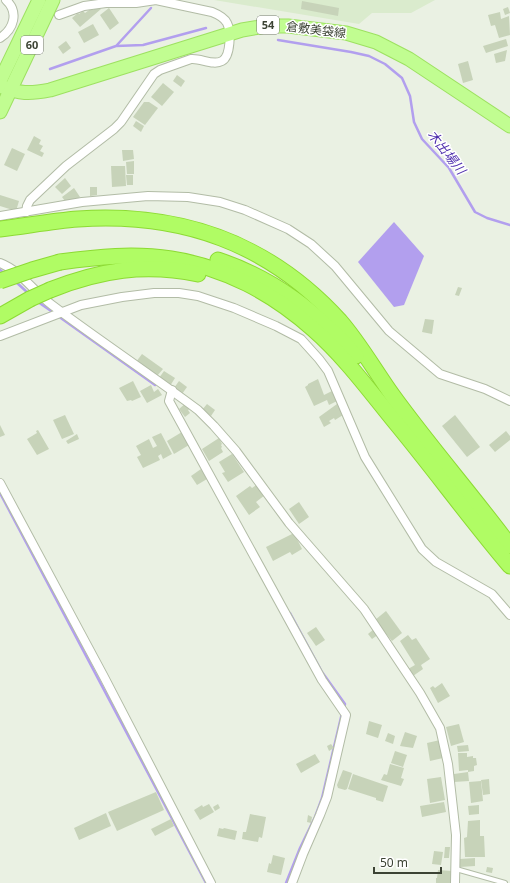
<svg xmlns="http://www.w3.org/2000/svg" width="510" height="883" viewBox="0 0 510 883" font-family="'Noto Sans','Noto Sans JP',sans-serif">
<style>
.education{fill:#daebcd}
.water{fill:#b29fee}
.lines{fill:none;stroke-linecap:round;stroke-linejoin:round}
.stream{stroke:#b29fee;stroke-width:2.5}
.building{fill:#c7d3b9}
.lane-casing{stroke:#b2bca6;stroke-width:6}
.street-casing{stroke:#b2bca6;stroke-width:10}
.primary-casing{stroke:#9de161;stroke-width:15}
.highway-casing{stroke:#8dda34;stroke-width:17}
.lane{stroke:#fff;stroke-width:4}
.street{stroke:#fff;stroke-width:8}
.primary{stroke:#c1fd91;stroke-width:13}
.highway{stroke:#b0fc64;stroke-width:15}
.highway-bridge-casing{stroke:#8dda34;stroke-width:17;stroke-linecap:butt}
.highway-bridge{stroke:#b0fc64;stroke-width:15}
.labels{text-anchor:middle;stroke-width:3;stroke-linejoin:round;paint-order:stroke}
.shield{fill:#fff;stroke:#767b71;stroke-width:1}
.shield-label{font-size:11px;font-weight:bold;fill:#3c4334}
.street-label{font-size:12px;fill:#3c4334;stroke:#fff}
.water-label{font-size:13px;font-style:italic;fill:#4f2fad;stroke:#fff}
</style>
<rect width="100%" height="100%" fill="#eaf1e3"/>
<path class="education" d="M214 0H435L411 13H372L359 24Z"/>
<path class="water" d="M394 222 424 256 404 305 394 307 358 262Z"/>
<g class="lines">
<g class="stream">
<path d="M278 40 351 52 369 56 385 64 402 78 410 96 414 122 422 139 449 168 475 212 487 218 510 225"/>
<path d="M117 45 151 8"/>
<path d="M50 69 116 46 143 45 206 28"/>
<path d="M0 270 5 274"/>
<path d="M16 282 28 293"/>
<path d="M38 302 54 313"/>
<path d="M58 316 155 385"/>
<path d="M0 493 206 883"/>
<path d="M290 613 322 672 345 704 344 708"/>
<path d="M286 883 300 848 315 817 322 798 342 713"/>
</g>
</g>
<g class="building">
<path d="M302 1 339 8 338 16 301 9Z"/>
<path d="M98 6 101 9 80 27 72 18 78 13 79 14 83 11 85 13 92 8 93 10Z"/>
<path d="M508 7 510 13 505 15 503 9Z"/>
<path d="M109 8 119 23 110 30 100 15Z"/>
<path d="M500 12 501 19 509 16 510 35 499 38 495 25 491 26 488 15Z"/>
<path d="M93 24 99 35 84 43 78 32Z"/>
<path d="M506 39 508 46 486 53 483 46Z"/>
<path d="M66 41 71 48 63 54 58 47Z"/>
<path d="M507 50 505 61 496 63 494 54Z"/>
<path d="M468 61 473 80 463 83 458 64Z"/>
<path d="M177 75 185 81 181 87 173 81Z"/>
<path d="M163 83 174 92 162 106 151 97Z"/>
<path d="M144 102H149L158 108 145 125 133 117Z"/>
<path d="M136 121 144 126 141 132 133 126Z"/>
<path d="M34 136 41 140 39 144 43 146 40 151 44 153 42 157 27 150Z"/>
<path d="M12 148 25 154 17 171 4 165Z"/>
<path d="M122 150H133L134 159 123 161Z"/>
<path d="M134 161V174H127L126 162Z"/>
<path d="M111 166H125L126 186 112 187Z"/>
<path d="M126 175H133V185H127Z"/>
<path d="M65 178 71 186 62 194 55 187Z"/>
<path d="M90 187H97V195L90 196Z"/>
<path d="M74 188 80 197 75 200 74 199 65 201 62 197Z"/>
<path d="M0 195 19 201 16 211 0 206Z"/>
<path d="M458 287 462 288 459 296 455 295Z"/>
<path d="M425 319 434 320 432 334 422 332Z"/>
<path d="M142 354 163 369 157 376 136 362Z"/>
<path d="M164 371 175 378 170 386 159 378Z"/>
<path d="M318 379 324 395 332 391 337 401 329 405 327 400 314 406 305 387 308 385V384Z"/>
<path d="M133 381 141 397 132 401 131 400 127 401 119 388Z"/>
<path d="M179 381 187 387 182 394 174 388Z"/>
<path d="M151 385 154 392 158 389 162 395 147 403 140 391Z"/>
<path d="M186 403 191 408 188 410 190 413 185 417 179 409Z"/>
<path d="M207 404 215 410 211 416 202 410Z"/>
<path d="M337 404 343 415 335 420 334 418 329 421 331 423 324 427 319 417Z"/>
<path d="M65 415 74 434 62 439 53 420Z"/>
<path d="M455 415 480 447 467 457 442 426Z"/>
<path d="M0 425 5 435 0 437Z"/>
<path d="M38 430 49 449 37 455 27 439 37 433 36 431Z"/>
<path d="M506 431 510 436V440L495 452 489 445Z"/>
<path d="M182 432 189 445 174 454 167 441Z"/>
<path d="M161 433 172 454 163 459 161 454 158 456 160 460 143 468 137 457 141 455 136 446 149 439 153 448 157 446 152 437Z"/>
<path d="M77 434 79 439 68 444 66 441Z"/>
<path d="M219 438 222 444 221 445 222 447 221 448 223 452 209 461 202 449Z"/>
<path d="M232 454 244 472 228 482 222 473 225 472 219 462Z"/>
<path d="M201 469 207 479 197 485 191 476Z"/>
<path d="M258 484 265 495 256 502 260 507 249 515 236 496 250 486 252 488Z"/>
<path d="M299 502 309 517 299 524 289 509Z"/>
<path d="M294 533 302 549 292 555 290 552 273 561 266 547Z"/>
<path d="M386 611 402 633 392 641 375 620Z"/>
<path d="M316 627 325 640 316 646 307 633Z"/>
<path d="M374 629 379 634 372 639 368 634Z"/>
<path d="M408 635 412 640 416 638 430 659 421 665 423 669 413 676 408 669 415 665 400 641Z"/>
<path d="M442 683 450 696 438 703 430 688 433 686 435 688Z"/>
<path d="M369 721 382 725 378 738 366 734Z"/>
<path d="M459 724 464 742 451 746 446 727Z"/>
<path d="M405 732 417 736 413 748 400 746Z"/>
<path d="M388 733 395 736 393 744 385 741Z"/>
<path d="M440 740 443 758 430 761 427 743Z"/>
<path d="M331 744 334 748 329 751 327 746Z"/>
<path d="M468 745 469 751 458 752 457 746Z"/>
<path d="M395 751 407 755 403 767 391 763Z"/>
<path d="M458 753H467V757L473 756V758H476L477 765 474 766V771L468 772 469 781 454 782V774L468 772V770L459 771Z"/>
<path d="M315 754 320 762 301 773 296 764Z"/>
<path d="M390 764 404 768 401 778 404 779 401 786 381 780 384 774 387 775Z"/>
<path d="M343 770 352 773 347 789 345 790 338 788 337 785Z"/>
<path d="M353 774 388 786 383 802 376 800V798L348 789Z"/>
<path d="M441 777 445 800 430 803 427 779Z"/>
<path d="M489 779 490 794 483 795 481 780Z"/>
<path d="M481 781 483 801 471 803 469 782Z"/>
<path d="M156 792 164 810 117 831 108 812Z"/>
<path d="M444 802 446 812 422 817 420 806Z"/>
<path d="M209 804 214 812 200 820 194 810 202 805 203 807Z"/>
<path d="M218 804 220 808 215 811 213 807Z"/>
<path d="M479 805V814L469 815 468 806Z"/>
<path d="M106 813 111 826 79 840 74 828Z"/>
<path d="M250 814 266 817 262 838 259 837 258 842 242 839 243 832H246Z"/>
<path d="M308 815 312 817 311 823 307 822Z"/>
<path d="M171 819 174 826 155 836 151 829Z"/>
<path d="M480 820V836H484L485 857H465L464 838 467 837 468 821Z"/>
<path d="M219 828 223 829 224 828 237 831 235 840 217 836Z"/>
<path d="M445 847H450L449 858H444Z"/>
<path d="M434 851 443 852 441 865 432 864Z"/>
<path d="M273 855 285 858 281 875 267 872 269 863 271 864Z"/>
<path d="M475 858V866L460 867V859Z"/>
<path d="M487 867 493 868 492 873 486 872Z"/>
<path d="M438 870 452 871 451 883H436V878H437Z"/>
</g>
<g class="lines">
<defs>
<path id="lane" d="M456 869 505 883"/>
<g id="street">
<path d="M0 38C14 29 19 12 6 0"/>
<path d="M26 212 27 206 30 200 66 166 114 129 121 122 154 74 160 70 191 59C201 58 213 66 222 61 231 56 231 31 227 23 224 17 217 14 212 12L156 0 136 3H106L84 6 59 15"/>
<path d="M0 216 82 202 148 196 188 197 220 202 245 210 288 229 311 244 335 266 389 331 440 374 485 389 510 401"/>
<path d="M0 263C21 271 34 292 52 305 100 341 150 374 198 410L214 426 236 451 289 523 364 609 420 693 440 728 448 764 456 835 455 883"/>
<path d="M0 336 81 305 122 297 154 293H179L198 296 234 308 276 326 301 339 319 359 328 371 365 457 422 549 436 562 492 594 510 615"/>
<path d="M172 390 169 401 322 680 346 715 327 797 320 815 303 854 292 883"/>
<path d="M0 483 103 675 211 883"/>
</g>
<g id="primary">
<path d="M0 81 39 0"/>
<path d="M0 86C19 94 30 94 50 90L242 30 266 26H288L346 33 376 42 409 59 510 126"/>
<path d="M0 112 53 0"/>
</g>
<g id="highway">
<path d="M0 229C26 226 52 221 78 219 182 212 269 243 340 321 360 344 375 371 393 396 430 447 472 495 510 546"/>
<path d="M218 260C277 280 314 311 356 356"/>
<path d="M60 262C97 257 134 253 171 259 224 267 273 293 313 329 344 356 369 390 395 422 434 469 470 519 510 566"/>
<path d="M50 290C100 270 145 263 198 274"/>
<path d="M0 316 30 299"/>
</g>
</defs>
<use href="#lane" class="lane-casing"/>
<use href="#street" class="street-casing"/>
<use href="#primary" class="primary-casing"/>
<use href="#highway" class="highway-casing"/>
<use href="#lane" class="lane"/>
<use href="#street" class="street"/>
<use href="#primary" class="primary"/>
<use href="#highway" class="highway"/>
<defs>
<g id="highway-bridge">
<path d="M0 281 32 270 60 262"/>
<path d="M30 299 50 290"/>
</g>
</defs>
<use href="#highway-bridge" class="highway-bridge-casing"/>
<use href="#highway-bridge" class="highway-bridge"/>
</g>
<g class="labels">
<g class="shield">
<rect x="257" y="16" width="22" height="18" rx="3"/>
<rect x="21" y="36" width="22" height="18" rx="3"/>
</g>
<g class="shield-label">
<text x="268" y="29">54</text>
<text x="32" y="49">60</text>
</g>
<g class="street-label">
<text transform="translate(316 30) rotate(7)" y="4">倉敷美袋線</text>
</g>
<g class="water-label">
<text transform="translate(447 152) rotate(52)" y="5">木出場川</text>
</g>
</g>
<path d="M374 867v6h67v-6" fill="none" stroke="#3c4334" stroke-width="2"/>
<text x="380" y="867" font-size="12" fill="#3c4334" stroke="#ffffff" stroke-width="3" paint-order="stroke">50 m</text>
</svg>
